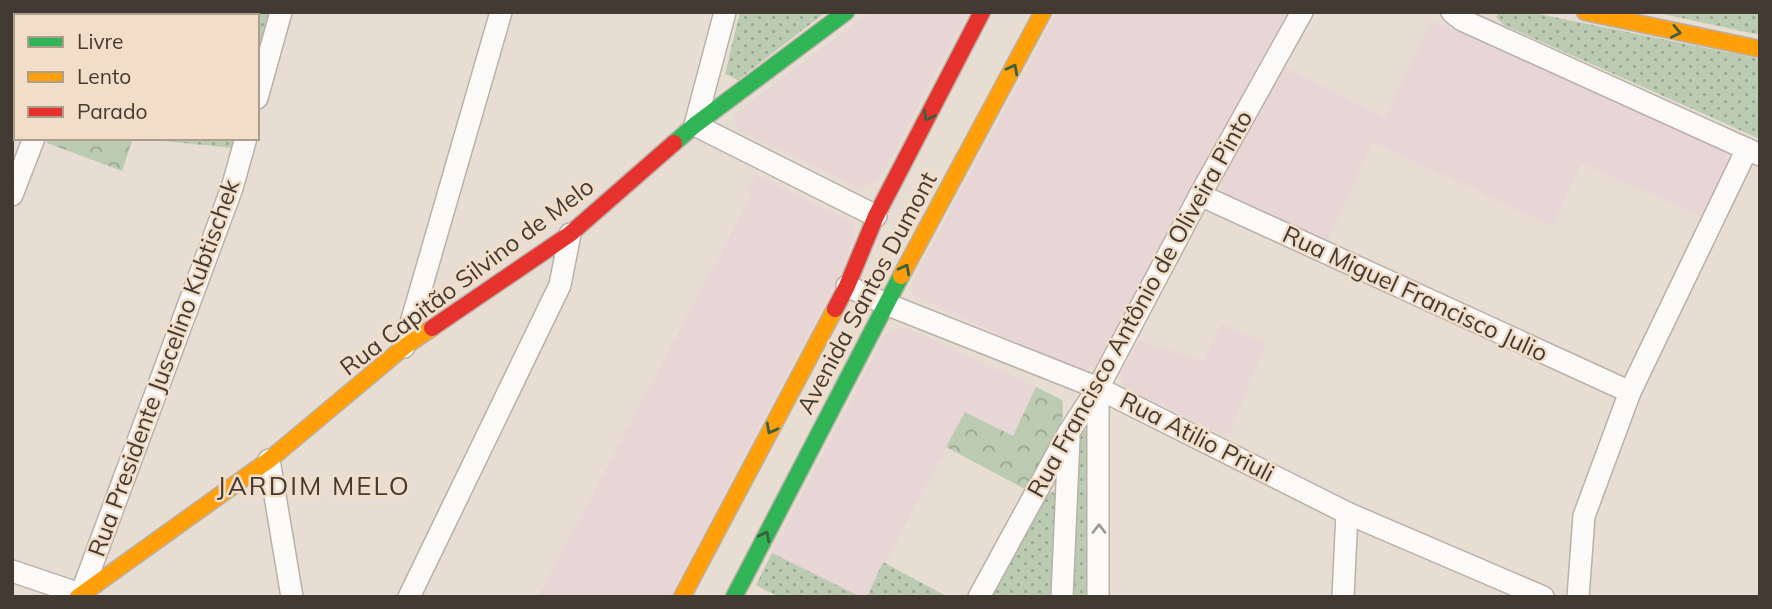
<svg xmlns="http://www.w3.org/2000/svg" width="1772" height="609" viewBox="0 0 1772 609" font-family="Mulish,sans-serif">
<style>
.commercial{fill:#e8d6d7}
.grass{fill:url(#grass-dots)}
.forest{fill:url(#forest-crowns)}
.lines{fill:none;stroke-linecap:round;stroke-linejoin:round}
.street-casing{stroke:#b9b0a8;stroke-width:24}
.fast-casing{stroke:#b9b0a8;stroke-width:19}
.slow-casing{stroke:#b9b0a8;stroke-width:19}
.jam-casing{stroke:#b9b0a8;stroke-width:19}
.street{stroke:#fcfaf8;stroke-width:21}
.fast{stroke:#30b455;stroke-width:16}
.slow{stroke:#ff9f0a;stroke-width:16}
.jam{stroke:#e5322d;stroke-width:16}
.oneway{stroke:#3d5f3d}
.oneway2{stroke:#a09a96}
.labels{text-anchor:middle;stroke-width:5;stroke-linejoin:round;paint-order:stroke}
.street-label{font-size:24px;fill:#433b33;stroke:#f2dec8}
.neighbourhood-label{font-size:26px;letter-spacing:2px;fill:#433b33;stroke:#f2dec8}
</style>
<defs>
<pattern id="grass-dots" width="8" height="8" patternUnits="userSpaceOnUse" patternTransform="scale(1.75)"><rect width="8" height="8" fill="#bacbb2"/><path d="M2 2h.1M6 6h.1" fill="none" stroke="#99a691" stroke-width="1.8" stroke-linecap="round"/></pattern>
<pattern id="forest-crowns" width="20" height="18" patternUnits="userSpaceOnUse" patternTransform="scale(1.75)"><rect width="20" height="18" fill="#bacbb2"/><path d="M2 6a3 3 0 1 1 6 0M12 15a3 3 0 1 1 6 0" fill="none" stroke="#99a691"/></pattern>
</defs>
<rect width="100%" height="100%" fill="#e8ddd2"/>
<g class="commercial">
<path d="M870 12H968L878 182 861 189 738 130 733 115Z"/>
<path d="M1057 12H1286L1098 366 1081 371 913 295 911 284Z"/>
<path d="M1432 21 1724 148 1728 165 1704 217 1581 163 1553 226 1373 142 1326 243 1224 197 1220 177 1283 66 1384 118Z"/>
<path d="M756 174 853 222 855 234 836 282 670 597H538L752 194 747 191Z"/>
<path d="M1221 324 1266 343 1228 437 1124 387 1122 373 1138 340 1203 361Z"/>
<path d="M904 327 1036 387 1013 437 965 413 867 597H861L772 553 885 334Z"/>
</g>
<g class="grass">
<path d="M131 12H270L257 58V16H133Z"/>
<path d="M740 12H826L738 80 725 74Z"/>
<path d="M1500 12H1529L1760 59V139L1504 25 1496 17Z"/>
<path d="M1653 12H1760V35Z"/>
<path d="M134 138H235L232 148Z"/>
<path d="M1079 429 1089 431V597H1069Z"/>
<path d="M1052 491 1056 495V505L1051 597H988L1046 495Z"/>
<path d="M772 553 861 597H779L756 585Z"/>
<path d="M883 562 948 597H867Z"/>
</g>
<g class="forest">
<path d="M12 12H131L133 16H16V44L12 43Z"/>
<path d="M48 138H133L122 171 47 143Z"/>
<path d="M1036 387 1062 400C1068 432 1042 462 1027 490L946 447 965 412 1013 436Z"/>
</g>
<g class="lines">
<defs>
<g id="street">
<path d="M725 12 695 125 876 216"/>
<path d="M1452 12 1462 20 1760 155"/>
<path d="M257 98 281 12"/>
<path d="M12 195 34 138"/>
<path d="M1200 195 1630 392"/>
<path d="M847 286 886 304 1098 388 1347 513 1543 597"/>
<path d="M404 347 501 12"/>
<path d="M1098 388V597"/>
<path d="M269 460 292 597"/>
<path d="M12 571 80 594"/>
<path d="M80 597 232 188 246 138"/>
<path d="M409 597 560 285 570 234"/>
<path d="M979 597 1069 432 1098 388 1200 195 1302 12"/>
<path d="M1062 597 1069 438"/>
<path d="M1343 597 1347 513"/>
<path d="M1578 597 1584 516 1630 392 1747 149"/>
</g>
<g id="fast">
<path d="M674 143 695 125 846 12"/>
<path d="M734 597 901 276"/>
</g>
<g id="slow">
<path d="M1585 12 1760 49"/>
<path d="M901 276 1043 12"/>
<path d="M78 597 269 460 404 347 432 328"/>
<path d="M682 597 835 309"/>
</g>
<g id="jam">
<path d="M835 309 847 286 876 216 982 12"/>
<path d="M432 328 570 234 674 143"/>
</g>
</defs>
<use href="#street" class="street-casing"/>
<use href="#fast" class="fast-casing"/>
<use href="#slow" class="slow-casing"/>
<use href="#jam" class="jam-casing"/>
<use href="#street" class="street"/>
<use href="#fast" class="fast"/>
<use href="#slow" class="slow"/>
<use href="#jam" class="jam"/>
</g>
<defs><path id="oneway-chevron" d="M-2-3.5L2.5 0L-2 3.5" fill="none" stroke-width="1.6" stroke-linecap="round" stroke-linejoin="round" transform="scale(1.75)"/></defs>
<g class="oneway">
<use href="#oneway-chevron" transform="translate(1676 32) rotate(12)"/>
<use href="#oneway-chevron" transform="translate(1013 69) rotate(-62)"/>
<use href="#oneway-chevron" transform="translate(928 116) rotate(117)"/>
<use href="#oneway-chevron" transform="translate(905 269) rotate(-62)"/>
<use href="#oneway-chevron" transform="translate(771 429) rotate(118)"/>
<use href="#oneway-chevron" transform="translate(765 536) rotate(-63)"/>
</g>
<use class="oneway2" href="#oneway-chevron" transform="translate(1099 529) rotate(-90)"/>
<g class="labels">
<g class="street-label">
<text transform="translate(467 277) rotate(-37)" y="8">Rua Capitão Silvino de Melo</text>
<text transform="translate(867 293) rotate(-62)" y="8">Avenida Santos Dumont</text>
<text transform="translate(1415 294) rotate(25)" y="8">Rua Miguel Francisco Julio</text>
<text transform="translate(1140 304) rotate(-61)" y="8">Rua Francisco Antônio de Oliveira Pinto</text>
<text transform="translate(164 368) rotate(-70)" y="8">Rua Presidente Juscelino Kubtischek</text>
<text transform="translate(1197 437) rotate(27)" y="8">Rua Atilio Priuli</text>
</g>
<g class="neighbourhood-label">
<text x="314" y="495">JARDIM MELO</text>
</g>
</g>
<rect width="1772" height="609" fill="none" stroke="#433b33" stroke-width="28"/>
<rect x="14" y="14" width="245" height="126" fill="#f2dec8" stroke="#ac9d8c" stroke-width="2"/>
<rect x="28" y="37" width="35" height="10" fill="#30b455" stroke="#ac9d8c" stroke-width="2"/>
<text x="77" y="49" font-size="21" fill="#433b33">Livre</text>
<rect x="28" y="72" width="35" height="10" fill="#ff9f0a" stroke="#ac9d8c" stroke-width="2"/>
<text x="77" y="84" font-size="21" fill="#433b33">Lento</text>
<rect x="28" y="107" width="35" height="10" fill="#e5322d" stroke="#ac9d8c" stroke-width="2"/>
<text x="77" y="119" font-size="21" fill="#433b33">Parado</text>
</svg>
